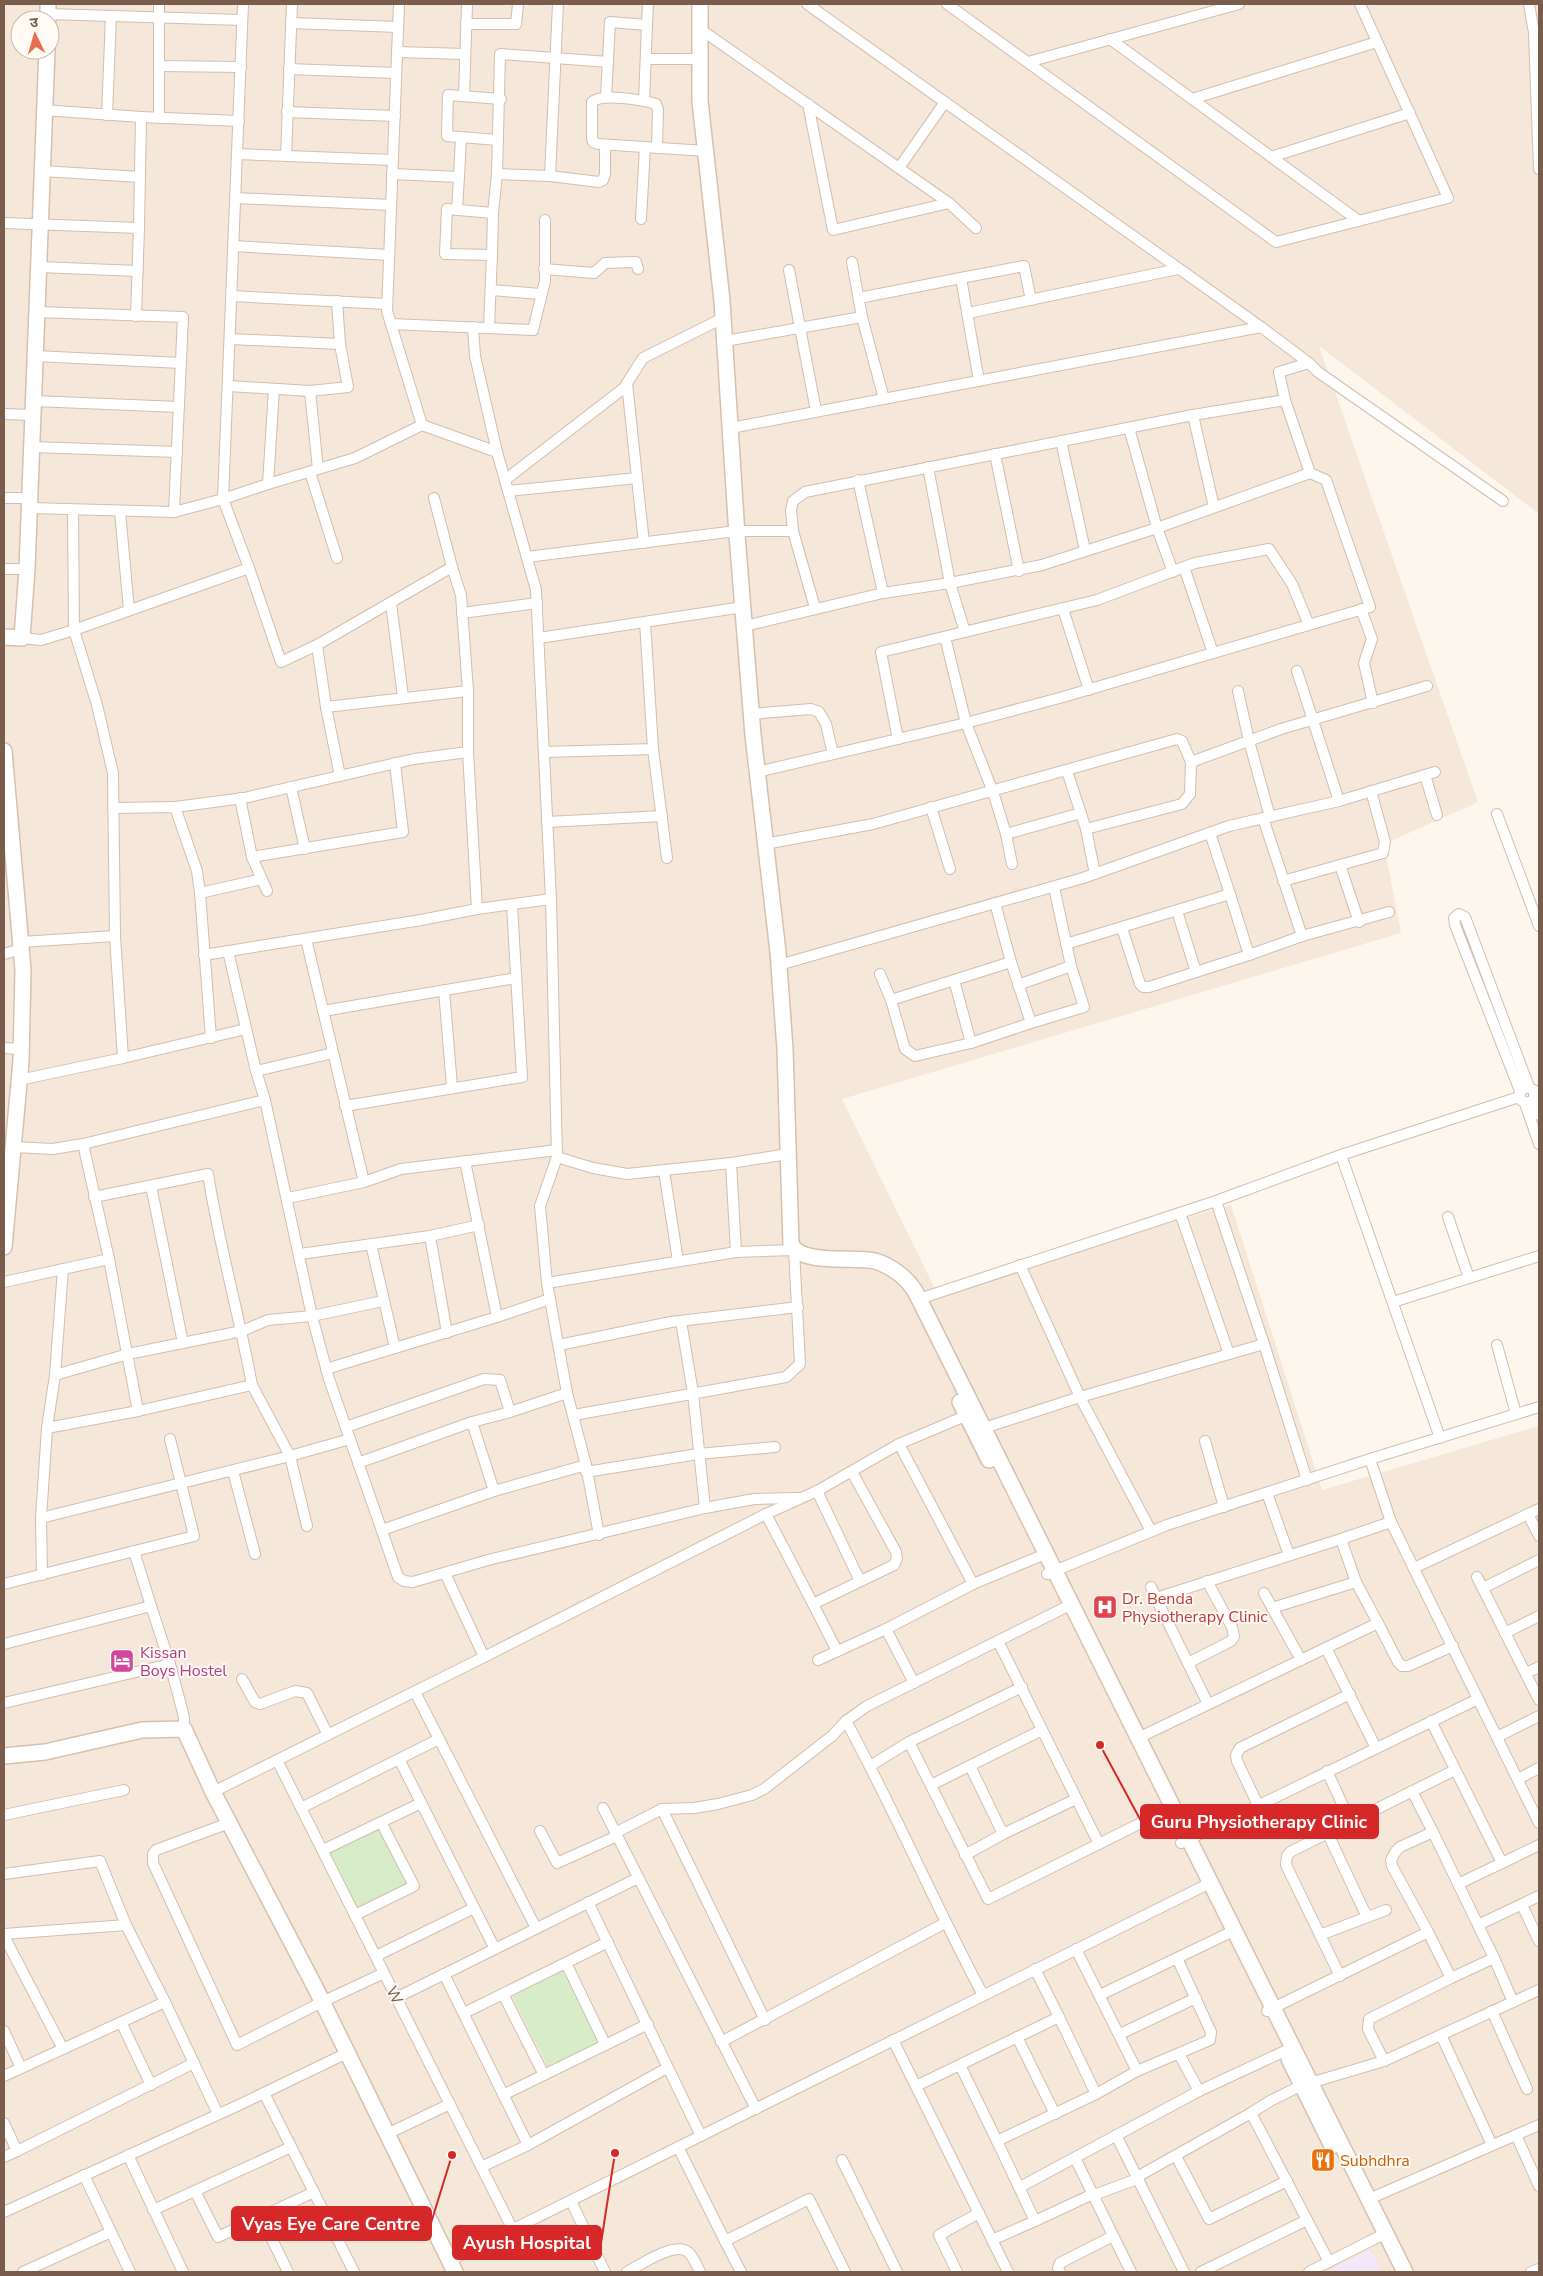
<svg xmlns="http://www.w3.org/2000/svg" width="1543" height="2276" viewBox="0 0 1543 2276" font-family="'Nunito Sans','Noto Sans Devanagari',sans-serif">
<style>
.residential{fill:#f5e8da;fill-rule:evenodd}
.education{fill:#f3e8fa}
.green{fill:#d8ecc9}
.lines{fill:none;stroke-linecap:round;stroke-linejoin:round}
.street-casing{stroke:#d1beb0;stroke-width:12}
.secondary-casing{stroke:#d6c0b0;stroke-width:18}
.street{stroke:#fff;stroke-width:10}
.secondary{stroke:#fff;stroke-width:15}
.labels{text-anchor:middle;stroke-width:4;stroke-linejoin:round;paint-order:stroke}
.health-label{font-size:16px;fill:#be3a42;stroke:#fffaf3;text-anchor:start}
.hotel-label{font-size:16px;fill:#b23c85;stroke:#fffaf3;text-anchor:start}
.street-label{font-size:16px;fill:#7a5c4d;stroke:#fffaf3}
.food-label{font-size:16px;fill:#c56008;stroke:#fffaf3;text-anchor:start}
.leader{fill:none;stroke:#d62828;stroke-width:2}
.callout-dot{fill:#d62828;stroke:#fffaf3;stroke-width:2}
.callout{fill:#d62828;stroke:#d62828;stroke-width:2}
.callout-label{font-size:18px;text-anchor:middle;font-weight:bold;fill:#fff}
</style>
<rect width="100%" height="100%" fill="#fdf6ec"/>
<path class="residential" d="M4 4H1539V514L1319 346 1478 802 1384 844 1401 933 842 1099 935 1289 1231 1205 1322 1490 1539 1426V2272H4ZM20 20H50V50H20Z"/>
<path class="education" d="M1370 2250 1381 2272H1326Z"/>
<g class="green">
<path d="M379 1828 406 1884 357 1908 329 1852Z"/>
<path d="M564 1970 601 2044 549 2069 512 1996Z"/>
</g>
<g class="lines">
<defs>
<g id="street">
<path d="M243 4 223 499 268 484 355 458 422 425"/>
<path d="M399 4 387 311 422 425 497 452 536 590 551 899 557 1157 540 1206 547 1283 567 1393 586 1465 599 1535"/>
<path d="M807 4 1261 327"/>
<path d="M947 4 1276 242 1448 198 1360 4"/>
<path d="M1529 4 1534 33 1539 169"/>
<path d="M48 14 242 20"/>
<path d="M291 23 398 27"/>
<path d="M466 24H516L518 4"/>
<path d="M700 29 949 203 833 230 808 104"/>
<path d="M1110 39 1359 221"/>
<path d="M397 52 465 54"/>
<path d="M646 59H700"/>
<path d="M1028 62 1239 4"/>
<path d="M159 66 241 67"/>
<path d="M289 69 396 73"/>
<path d="M464 96 467 4"/>
<path d="M606 97 610 22 647 25 648 4"/>
<path d="M1192 99 1377 42"/>
<path d="M644 101 647 25"/>
<path d="M44 110 141 117 139 228"/>
<path d="M287 112 395 116"/>
<path d="M107 115 111 16"/>
<path d="M141 117 239 121"/>
<path d="M159 117V4"/>
<path d="M498 140 447 136 448 95 501 99"/>
<path d="M657 148 658 110 656 104C643 100 602 93 592 102V139L593 142 598 144 706 151"/>
<path d="M237 154 393 160"/>
<path d="M286 156 292 4"/>
<path d="M1271 157 1410 113"/>
<path d="M899 168 945 102"/>
<path d="M42 171 140 177"/>
<path d="M392 174 459 177 457 210"/>
<path d="M497 174 500 54 608 62"/>
<path d="M550 176 558 4"/>
<path d="M459 177 461 138"/>
<path d="M236 198 391 205"/>
<path d="M949 203 976 228"/>
<path d="M447 209 493 213 492 255 445 254Z"/>
<path d="M493 213 497 174 550 176 599 182 603 180 605 174V145"/>
<path d="M641 219 645 147"/>
<path d="M4 223 139 228 136 316"/>
<path d="M234 246 389 255"/>
<path d="M39 267 138 271"/>
<path d="M544 269 594 273 605 263 633 262H636L638 269"/>
<path d="M789 270 816 411"/>
<path d="M961 278 1024 266 1031 300"/>
<path d="M491 290 541 294"/>
<path d="M232 296 387 304"/>
<path d="M859 298 961 278 979 381"/>
<path d="M37 312 183 317 174 512"/>
<path d="M968 313 1178 269"/>
<path d="M862 317 884 399"/>
<path d="M391 324 533 330 545 281V220"/>
<path d="M473 327 475 356 497 452"/>
<path d="M489 327 492 255"/>
<path d="M231 339 340 344"/>
<path d="M725 341 862 317 852 262"/>
<path d="M35 356 181 363"/>
<path d="M1309 363 1318 372 1503 501"/>
<path d="M229 386 310 391 348 387 340 344 337 301"/>
<path d="M310 391 318 469"/>
<path d="M34 401 179 407"/>
<path d="M4 414 33 415"/>
<path d="M1193 415 1214 507"/>
<path d="M731 428 1261 327 1309 363 1279 372 1285 400 1310 473 1157 528 1042 565 950 583 883 593 745 626"/>
<path d="M1129 428 1157 528 1173 572"/>
<path d="M1061 441 1085 550"/>
<path d="M32 447 177 452"/>
<path d="M995 454 1019 571"/>
<path d="M928 467 950 583 965 632"/>
<path d="M310 472 337 558"/>
<path d="M637 478 644 543"/>
<path d="M505 480 624 388 643 358 723 318"/>
<path d="M858 480 883 593"/>
<path d="M268 484 274 389"/>
<path d="M508 491 637 478 627 383"/>
<path d="M4 498H30"/>
<path d="M434 498 452 567 461 595 468 691"/>
<path d="M30 508 174 512 223 499 249 568 74 630 73 510"/>
<path d="M120 512 129 610"/>
<path d="M793 531 815 608"/>
<path d="M527 557 736 531H793L791 510 793 501 805 492 1193 415 1285 400"/>
<path d="M1184 567 1213 653"/>
<path d="M249 568 281 662 317 645 452 567"/>
<path d="M4 569H27"/>
<path d="M391 603 403 697"/>
<path d="M1063 609 1089 690"/>
<path d="M1361 609 1372 639 1364 663 1373 703"/>
<path d="M462 613 537 603"/>
<path d="M945 637 966 723 993 792 1006 834 1012 864"/>
<path d="M22 638 41 640 74 630 97 705 113 773 115 936 123 1058 246 1029"/>
<path d="M539 638 743 607"/>
<path d="M317 645 326 707 340 776"/>
<path d="M1297 671 1339 801"/>
<path d="M1238 691 1249 741 1270 817"/>
<path d="M751 714 811 709 819 712 826 724 833 754"/>
<path d="M898 739 881 652 1097 600 1195 563 1269 549 1292 584 1309 625"/>
<path d="M653 749 667 858"/>
<path d="M468 752 477 909"/>
<path d="M544 752 653 749 645 622"/>
<path d="M1067 771 1086 829 1095 874"/>
<path d="M757 772 966 723 1063 697 1370 607 1326 480 1310 473"/>
<path d="M1425 775 1437 815"/>
<path d="M291 787 305 849"/>
<path d="M240 798 252 857 267 891"/>
<path d="M175 807 244 798 414 759 468 752V691L326 707"/>
<path d="M931 807 950 869"/>
<path d="M113 808 175 807 197 871 200 893 211 1038"/>
<path d="M1497 814 1539 926"/>
<path d="M547 822 662 816"/>
<path d="M1086 829 1182 804 1190 794 1191 762"/>
<path d="M1006 834 1081 813"/>
<path d="M765 844 873 824 1177 739 1182 741 1191 762 1281 729 1427 686"/>
<path d="M252 857 403 832 395 763"/>
<path d="M1340 865 1359 922"/>
<path d="M1283 881 1383 853 1385 842 1371 791"/>
<path d="M200 893 262 879"/>
<path d="M1177 911 1196 972"/>
<path d="M1122 928 1140 984 1143 987H1149L1249 955 1230 894"/>
<path d="M1302 936 1389 912"/>
<path d="M21 942 115 936"/>
<path d="M1066 944 1230 894 1210 833"/>
<path d="M228 951 256 1071 265 1100 312 1316 329 1379 398 1577 404 1581 413 1582 488 1560 705 1508 754 1499 798 1498"/>
<path d="M4 954 21 949"/>
<path d="M204 955 421 920 477 909 551 899"/>
<path d="M1249 955 1302 936 1263 818"/>
<path d="M779 965 1083 878 1229 826 1339 801 1435 772"/>
<path d="M880 974 891 1000 905 1049 915 1056 971 1043 1031 1023 1011 962 995 903"/>
<path d="M954 980 971 1043"/>
<path d="M1018 985 1071 966 1054 887"/>
<path d="M444 990 452 1087"/>
<path d="M891 1000 1011 962"/>
<path d="M323 1011 516 978"/>
<path d="M1031 1023 1084 1007 1071 966"/>
<path d="M4 1048 21 1049"/>
<path d="M256 1071 333 1053"/>
<path d="M19 1080 123 1058"/>
<path d="M1520 1091 1527 1087 1534 1090V1101L1525 1103 1520 1099V1091L1455 925 1454 918 1459 914 1465 917 1529 1087"/>
<path d="M1534 1101 1539 1115"/>
<path d="M1525 1103 1539 1144"/>
<path d="M345 1106 522 1077 512 905"/>
<path d="M13 1147 53 1149 83 1144 265 1100"/>
<path d="M1341 1155 1519 1097"/>
<path d="M557 1157 593 1168 627 1174 731 1163 788 1154"/>
<path d="M465 1161 497 1317 550 1299"/>
<path d="M731 1163 736 1252"/>
<path d="M664 1171 678 1261"/>
<path d="M364 1182 401 1169 557 1150"/>
<path d="M151 1186 183 1343"/>
<path d="M288 1198 364 1182 306 939"/>
<path d="M1216 1201 1264 1344"/>
<path d="M1180 1213 1229 1354"/>
<path d="M1448 1217 1469 1278"/>
<path d="M430 1236 447 1333"/>
<path d="M300 1254 430 1236 479 1225"/>
<path d="M109 1259 138 1411"/>
<path d="M1020 1265 1080 1397 1151 1531"/>
<path d="M4 1282 109 1259 83 1144"/>
<path d="M547 1283 736 1252 794 1250 800 1364 786 1377 574 1415"/>
<path d="M919 1299 1216 1201 1341 1155 1440 1438"/>
<path d="M1393 1302 1539 1256"/>
<path d="M681 1321 693 1393 705 1508"/>
<path d="M559 1345 671 1322 798 1307"/>
<path d="M1497 1345 1516 1414"/>
<path d="M395 1348 497 1317"/>
<path d="M326 1369 395 1348 371 1244"/>
<path d="M55 1375 128 1354 242 1331 268 1320 312 1316 383 1301"/>
<path d="M346 1427 484 1379 500 1380 510 1412"/>
<path d="M47 1428 138 1411 252 1385C239 1314 219 1245 208 1174L94 1197"/>
<path d="M984 1428 1080 1397 1264 1344 1307 1480"/>
<path d="M1205 1441 1224 1507"/>
<path d="M899 1444 973 1584"/>
<path d="M1370 1459 1539 1407"/>
<path d="M358 1463 472 1422"/>
<path d="M233 1471 255 1554"/>
<path d="M586 1472 698 1454 775 1447"/>
<path d="M494 1491 472 1422 510 1412 567 1393"/>
<path d="M817 1491 860 1581"/>
<path d="M1267 1493 1289 1555"/>
<path d="M766 1514 813 1604"/>
<path d="M1528 1514 1539 1536"/>
<path d="M41 1518 290 1456 252 1385"/>
<path d="M307 1526 290 1456 350 1439"/>
<path d="M382 1530 494 1491 586 1465"/>
<path d="M134 1551 151 1606"/>
<path d="M1414 1568 1539 1509"/>
<path d="M445 1573 484 1657"/>
<path d="M1047 1574 1167 1525 1370 1459 1391 1522 1539 1823"/>
<path d="M42 1575 41 1518 47 1428 55 1375 63 1269"/>
<path d="M1477 1577 1539 1700"/>
<path d="M4 1584 194 1536 170 1439"/>
<path d="M1151 1587 1156 1598"/>
<path d="M1483 1588 1539 1560"/>
<path d="M1264 1593 1301 1660"/>
<path d="M1272 1608 1356 1582"/>
<path d="M1378 1623 1398 1662 1402 1666H1408L1453 1646"/>
<path d="M886 1629 914 1683"/>
<path d="M1505 1633 1539 1616"/>
<path d="M998 1641 1099 1844"/>
<path d="M4 1644 151 1606 170 1664"/>
<path d="M1326 1648 1376 1748"/>
<path d="M837 1651 813 1604 894 1565 897 1558 896 1552 852 1472"/>
<path d="M818 1660 886 1629 973 1584 1038 1557"/>
<path d="M1188 1663 1231 1641 1234 1637 1232 1627 1207 1581"/>
<path d="M1526 1673 1539 1667"/>
<path d="M242 1679 255 1702 260 1704 295 1691 307 1693 328 1735"/>
<path d="M415 1692 536 1928"/>
<path d="M4 1703 170 1664 184 1717V1729"/>
<path d="M1208 1704 1156 1598 1341 1539"/>
<path d="M1431 1721 1502 1863 1539 1845"/>
<path d="M1497 1737 1539 1716"/>
<path d="M1138 1738 1378 1623 1356 1582 1341 1539 1391 1522"/>
<path d="M909 1742 988 1899 1165 1811"/>
<path d="M399 1759 495 1949"/>
<path d="M277 1760 513 2230"/>
<path d="M870 1766 909 1742 1022 1687"/>
<path d="M1327 1771 1350 1821"/>
<path d="M1518 1779 1539 1768"/>
<path d="M931 1785 1042 1730"/>
<path d="M213 1792 484 1657 766 1514 817 1491 899 1444 970 1414"/>
<path d="M1258 1805 1237 1761 1236 1755 1240 1748 1350 1694"/>
<path d="M301 1808 439 1739"/>
<path d="M603 1808 756 2109"/>
<path d="M662 1809 765 2020"/>
<path d="M4 1815 124 1790"/>
<path d="M229 1823 156 1850 153 1854V1863L237 2045 322 2002 384 1973"/>
<path d="M540 1831 557 1863 617 1836"/>
<path d="M1327 1832 1367 1917"/>
<path d="M615 1833 662 1809 694 1808 718 1804 752 1795 764 1789 832 1736 846 1721"/>
<path d="M1003 1834 1076 1799"/>
<path d="M1181 1843 1478 1699"/>
<path d="M323 1850 421 1803"/>
<path d="M965 1855 1003 1834 970 1766"/>
<path d="M4 1874 100 1861 126 1925 165 2002"/>
<path d="M1458 1884 1502 1863"/>
<path d="M588 1902 701 2136"/>
<path d="M1522 1905 1539 1941"/>
<path d="M355 1915 414 1886 381 1822"/>
<path d="M1478 1925 1539 1896"/>
<path d="M1428 1932 1451 1978 1494 1958 1433 1832"/>
<path d="M4 1934 126 1925"/>
<path d="M1320 1935 1386 1910"/>
<path d="M4 1936 63 2049"/>
<path d="M1076 1949 1137 2071 1096 2094"/>
<path d="M376 1956 474 1908"/>
<path d="M1494 1958 1513 2002"/>
<path d="M566 1963 605 2044"/>
<path d="M444 1974 528 2145"/>
<path d="M1340 1976 1286 1865 1287 1856 1290 1852 1455 1770"/>
<path d="M503 1994 544 2075"/>
<path d="M983 1995C935 1905 895 1811 846 1721L867 1706 1064 1608"/>
<path d="M1100 1995 1227 1934"/>
<path d="M396 1998 638 1878"/>
<path d="M1267 2011 1428 1932 1392 1866 1391 1860 1396 1851 1400 1847 1433 1832 1412 1791"/>
<path d="M1492 2011 1527 2089"/>
<path d="M464 2013 608 1942"/>
<path d="M121 2022 151 2085"/>
<path d="M4 2031 21 2068"/>
<path d="M1120 2034 1196 1998"/>
<path d="M1441 2035 1492 2145"/>
<path d="M1017 2037 1055 2114"/>
<path d="M893 2040 1008 2272"/>
<path d="M721 2042 945 1923"/>
<path d="M1179 2054 1199 2091"/>
<path d="M1384 2061 1368 2029 1369 2019 1451 1978"/>
<path d="M960 2065 997 2141"/>
<path d="M1137 2071 1210 2040 1211 2032 1177 1958"/>
<path d="M4 2076 165 2002 218 2114"/>
<path d="M916 2086 1059 2017 1035 1969"/>
<path d="M264 2093 354 2272"/>
<path d="M503 2095 648 2024"/>
<path d="M4 2123 17 2151 194 2063"/>
<path d="M387 2134 450 2104"/>
<path d="M1116 2135 1184 2272"/>
<path d="M1516 2135 1539 2186"/>
<path d="M678 2147 725 2241 809 2199 845 2272"/>
<path d="M128 2155 183 2272"/>
<path d="M1176 2156 1209 2219 1287 2181"/>
<path d="M4 2157 17 2151"/>
<path d="M1075 2158 1131 2272"/>
<path d="M842 2160 897 2272"/>
<path d="M481 2167 528 2145 667 2068"/>
<path d="M84 2175 130 2272"/>
<path d="M1137 2177 1251 2113"/>
<path d="M1020 2187 1199 2091 1285 2051"/>
<path d="M195 2191 218 2237 314 2192"/>
<path d="M1094 2195 1137 2179"/>
<path d="M1369 2199 1539 2125"/>
<path d="M571 2201 605 2272"/>
<path d="M153 2210 291 2147"/>
<path d="M4 2212 239 2105 347 2053"/>
<path d="M261 2217 288 2272"/>
<path d="M1307 2220 1251 2113 1270 2101 1300 2086 1384 2061 1539 1990"/>
<path d="M1035 2221 1093 2194"/>
<path d="M992 2240 1035 2221 997 2141 1096 2094 1059 2017"/>
<path d="M725 2241 741 2272"/>
<path d="M449 2261 1210 1883"/>
<path d="M23 2272 111 2232"/>
<path d="M627 2272C640 2265 675 2241 688 2252 693 2256 697 2266 700 2272"/>
<path d="M957 2272 939 2235 979 2213"/>
<path d="M1060 2272 1058 2268 1060 2263 1113 2236"/>
<path d="M1201 2272 1307 2220 1329 2262"/>
<path d="M1309 2272 1386 2233"/>
<path d="M1531 2272 1539 2269"/>
</g>
<g id="secondary">
<path d="M700 4V101L722 301 737 535 753 735 778 952 785 1049 791 1244C802 1266 855 1256 875 1261 891 1266 906 1277 915 1291L1405 2272"/>
<path d="M48 20V4"/>
<path d="M4 637 22 638 27 569 47 50"/>
<path d="M4 751 23 970 21 1061 4 1247"/>
<path d="M960 1402 989 1460"/>
<path d="M4 1756 45 1752 142 1730 184 1729 213 1792 315 1987 455 2272"/>
<path d="M1289 2059 1332 2146"/>
</g>
</defs>
<use href="#street" class="street-casing"/>
<use href="#secondary" class="secondary-casing"/>
<use href="#street" class="street"/>
<use href="#secondary" class="secondary"/>
</g>
<defs>
<symbol id="hospital-square" viewBox="-11 -11 22 22"><rect x="-9" y="-9" width="18" height="18" rx="4" fill="#e0444e" stroke="#fffaf3"/><path d="M-5-5h3v3.5h4V-5h3V5h-3V1.5h-4V5h-3Z" fill="#fff"/></symbol>
<symbol id="hotel-square" viewBox="-11 -11 22 22"><rect x="-9" y="-9" width="18" height="18" rx="4" fill="#d1479c" stroke="#fffaf3"/><path d="M-6-4.5h1.5V1H6V5H4.5V3h-9V5H-6ZM-4 0a1.8 1.8 0 1 1 3.6 0ZM.5 0V-2.5h3Q6-2.5 6 0Z" fill="#fff"/></symbol>
<symbol id="restaurant-square" viewBox="-11 -11 22 22"><rect x="-9" y="-9" width="18" height="18" rx="4" fill="#e8710a" stroke="#fffaf3"/><path d="M-5-6h1v4h1v-4h1v4h1v-4h1v5L-1.5 .5V6h-2V.5L-5-1ZM5-6V6H3V1.5H1.5Q1.5-4 5-6Z" fill="#fff"/></symbol>
</defs>
<g fill-rule="evenodd">
<use href="#hospital-square" x="1091" y="1593" width="28" height="28"/>
<use href="#hotel-square" x="108" y="1647" width="28" height="28"/>
<use href="#restaurant-square" x="1309" y="2146" width="28" height="28"/>
</g>
<g class="labels">
<g class="health-label">
<text x="1122" y="1604">Dr. Benda<tspan x="1122" dy="18">Physiotherapy Clinic</tspan></text>
</g>
<g class="hotel-label">
<text x="140" y="1658">Kissan<tspan x="140" dy="18">Boys Hostel</tspan></text>
</g>
<g class="street-label">
<text transform="translate(395 1995) rotate(63)" y="6">W</text>
</g>
<g class="food-label">
<text x="1340" y="2166">Subhdhra</text>
</g>
</g>
<path class="leader" d="M1100 1745L1141 1821M452 2155L431 2223M615 2153L601 2243"/>
<g class="callout-dot">
<circle cx="1100" cy="1745" r="5"/>
<circle cx="452" cy="2155" r="5"/>
<circle cx="615" cy="2153" r="5"/>
</g>
<g class="callout">
<rect x="1141" y="1805" width="237" height="33" rx="5"/>
<rect x="232" y="2207" width="199" height="33" rx="5"/>
<rect x="453" y="2226" width="148" height="33" rx="5"/>
</g>
<g class="callout-label">
<text x="1259" y="1828">Guru Physiotherapy Clinic</text>
<text x="331" y="2230">Vyas Eye Care Centre</text>
<text x="527" y="2249">Ayush Hospital</text>
</g>
<rect width="1543" height="2276" fill="none" stroke="#7a5c4d" stroke-width="10"/>
<g transform="translate(35 35) rotate(355)"><circle r="24" fill="#fffaf3" stroke="#cabbb1"/>
<path d="M0-4L9 19L0 12L-9 19Z" fill="#e76f51"/>
<text y="-8" font-size="14" font-weight="bold" text-anchor="middle" fill="#7a5c4d">उ</text>
</g>
</svg>
